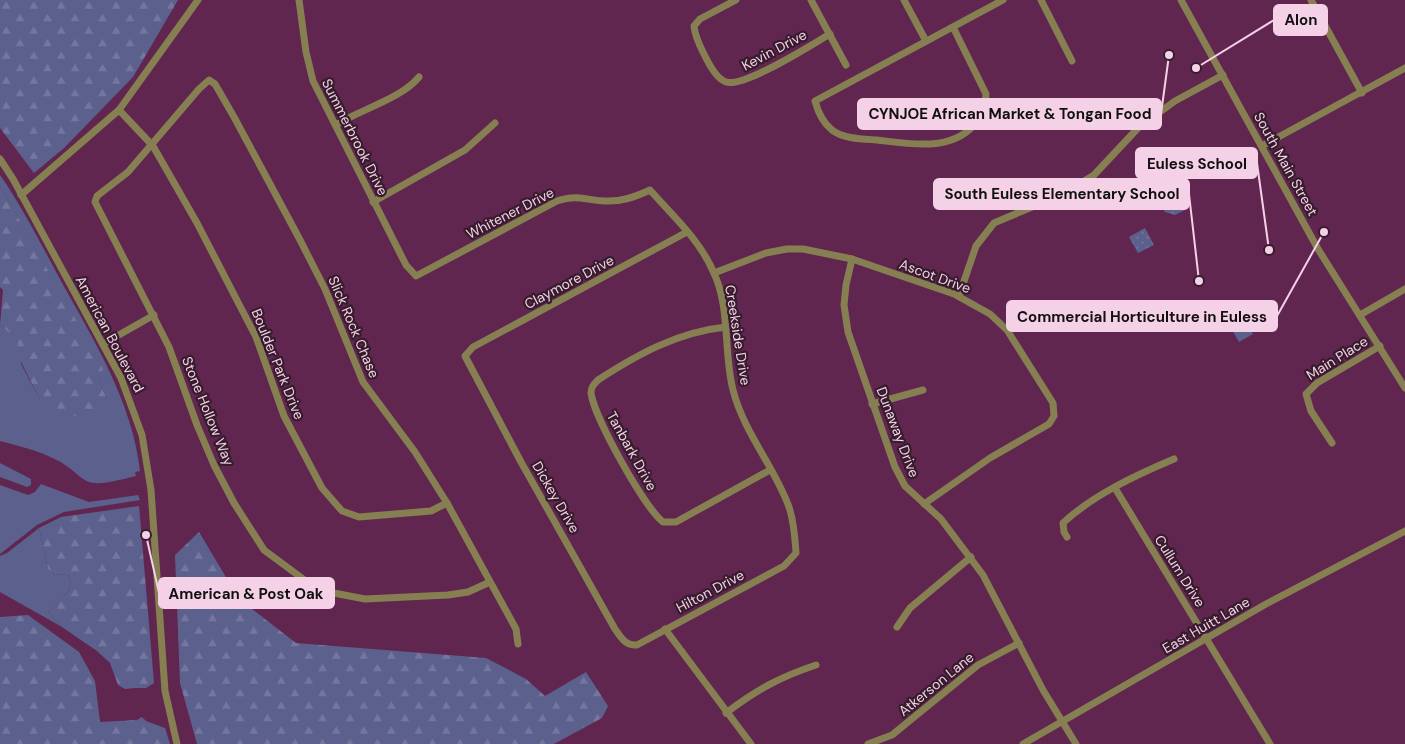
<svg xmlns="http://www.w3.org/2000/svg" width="1405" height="744" viewBox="0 0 1405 744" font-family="'DM Sans',sans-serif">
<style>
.green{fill:#5c608d}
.forest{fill:url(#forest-firs)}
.park{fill:url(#park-dots)}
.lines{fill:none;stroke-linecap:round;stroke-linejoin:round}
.minor{stroke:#867f51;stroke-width:7}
.labels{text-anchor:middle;stroke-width:4.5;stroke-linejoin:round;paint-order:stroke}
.street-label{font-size:14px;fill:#f5d1e7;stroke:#361c2d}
.leader{fill:none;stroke:#f5d1e7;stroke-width:2}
.callout-dot{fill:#f5d1e7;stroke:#361c2d;stroke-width:2}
.callout{fill:#f5d1e7;stroke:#f5d1e7;stroke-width:2}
.callout-label{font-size:15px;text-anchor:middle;font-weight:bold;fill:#111}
</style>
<defs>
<pattern id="forest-firs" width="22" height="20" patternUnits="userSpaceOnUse" patternTransform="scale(1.25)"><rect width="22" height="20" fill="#5c608d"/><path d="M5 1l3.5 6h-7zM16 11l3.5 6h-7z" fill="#74769d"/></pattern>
<pattern id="park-dots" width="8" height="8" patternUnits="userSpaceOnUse" patternTransform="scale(1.25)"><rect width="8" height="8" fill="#5c608d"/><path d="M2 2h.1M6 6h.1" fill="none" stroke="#74769d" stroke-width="1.8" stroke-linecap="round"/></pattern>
</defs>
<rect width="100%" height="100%" fill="#60264f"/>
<g class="green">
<path d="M0 175C23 208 42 246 61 281 94 341 132 401 140 471L135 472 136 476C123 479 107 484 94 483 83 482 77 473 68 467 49 453 23 447 0 441V325L9 333 19 337 21 364 40 400 107 399 99 381 102 368 0 185Z"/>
<path d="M1237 304 1253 334 1239 342 1222 312Z"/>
<path d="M0 463 31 479V485L27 487 0 477Z"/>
<path d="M41 484 89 502 138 495 140 500 64 512 37 525 0 554V485L28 495 35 492Z"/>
<path d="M39 528 48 569 55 575 68 574 71 583 68 592C58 598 57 606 48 612L62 627 0 592V556L7 553Z"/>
</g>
<g class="forest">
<path d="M178 0 133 77 64 148 34 173 0 128V0Z"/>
<path d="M0 185 103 368 99 381 107 399 100 412 84 418 58 413 40 400 16 352 19 338 9 333 0 325 3 290 0 287Z"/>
<path d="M139 506 154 683 146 688H135L125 689 118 685 110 663 97 651 62 627 48 612C56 606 58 598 68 592L71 583 68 574 55 575 48 569 39 528 61 517Z"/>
<path d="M199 532 239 599 296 643 486 658 526 679 545 696 586 672 608 706 602 718 554 744H197L180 683 175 555Z"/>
<path d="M28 615 79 652 95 681 100 722 137 720 142 717 146 721 165 728 170 744H0V617Z"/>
</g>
<g class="park">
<path d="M1175 197 1184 203 1187 209 1175 215 1165 212 1163 208 1166 202Z"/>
<path d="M1145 228 1154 245 1138 253 1129 237Z"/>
</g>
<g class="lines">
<g class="minor">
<path d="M299 0 306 52 313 81 406 265 416 276 557 201C578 194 584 200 604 201 621 202 635 197 650 190 672 215 699 239 713 271 731 308 723 351 733 390 744 433 774 466 789 507 794 522 795 537 796 553L784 566 637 645C625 646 621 637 615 629L521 462 465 356 473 347 687 232"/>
<path d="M736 0 700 19 694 26C695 38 701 48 706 58 710 66 717 79 726 82 744 88 811 45 830 34"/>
<path d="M811 0 846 65"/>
<path d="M904 0 926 41"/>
<path d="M1041 0 1072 61"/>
<path d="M1181 0 1318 249 1405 388"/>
<path d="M1311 0 1362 93"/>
<path d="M953 27 986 94C986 104 983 112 978 120 955 153 911 144 877 140 864 139 843 139 832 130 823 123 818 112 815 101L1003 0"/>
<path d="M119 110 153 146 197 223 256 337 284 416 322 488 342 511 359 517 431 511 447 503"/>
<path d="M336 125C361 109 401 99 419 77"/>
<path d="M1262 146 1405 68"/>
<path d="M0 159 13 179 121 378 142 435 151 490 165 691 177 744"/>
<path d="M21 195 119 110 198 0"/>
<path d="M373 202 465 150 495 123"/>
<path d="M852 259 846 285 844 305 848 332 895 467 905 486 941 519 983 575 1043 690 1076 744"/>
<path d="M714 273 766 253 787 249H803L852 259 954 294 990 314 1007 330 1053 403 1054 416 1049 424 990 458 924 504"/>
<path d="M959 296 976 246 994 223 1063 194 1094 175 1138 128 1175 101 1223 75"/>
<path d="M1360 315 1405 289"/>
<path d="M726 327C678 332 638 354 598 380 594 384 591 387 591 393 594 417 644 507 663 522H676L770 470"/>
<path d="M103 344 154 315"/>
<path d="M872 404 923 390"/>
<path d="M1332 443 1311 411 1306 394 1317 383 1380 346"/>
<path d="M1115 488 1270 744"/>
<path d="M1067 537 1064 532 1063 523C1093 495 1136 475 1174 459"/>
<path d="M490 582 468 592 448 595 365 599 318 590 264 550 234 503 214 465 197 425 169 347 95 202 97 196 128 172 199 89 209 80 215 84 234 117 299 238 325 289 363 382 415 452 447 503 516 629 518 644"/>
<path d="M897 627 910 608 971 557"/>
<path d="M665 629 751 744"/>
<path d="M726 713C756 690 780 677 816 665"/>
<path d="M868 744 892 735 978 665 1019 643"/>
<path d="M1023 744 1266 604 1405 531"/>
</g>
</g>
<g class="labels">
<g class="street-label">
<text transform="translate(774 50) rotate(-28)" y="5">Kevin Drive</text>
<text transform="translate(355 137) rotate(63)" y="5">Summerbrook Drive</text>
<text transform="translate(1286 164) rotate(61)" y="5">South Main Street</text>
<text transform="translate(510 213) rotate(-27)" y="5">Whitener Drive</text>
<text transform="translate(935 276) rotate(20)" y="5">Ascot Drive</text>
<text transform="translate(569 282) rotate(-28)" y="5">Claymore Drive</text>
<text transform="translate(354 327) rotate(67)" y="5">Slick Rock Chase</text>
<text transform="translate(110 334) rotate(62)" y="5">American Boulevard</text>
<text transform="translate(738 335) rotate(81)" y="5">Creekside Drive</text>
<text transform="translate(1337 358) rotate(-32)" y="5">Main Place</text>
<text transform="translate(278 364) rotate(68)" y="5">Boulder Park Drive</text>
<text transform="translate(208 411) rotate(68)" y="5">Stone Hollow Way</text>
<text transform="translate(898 432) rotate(69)" y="5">Dunaway Drive</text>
<text transform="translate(632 451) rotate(61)" y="5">Tanbark Drive</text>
<text transform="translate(556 497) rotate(60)" y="5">Dickey Drive</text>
<text transform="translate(1180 571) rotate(58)" y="5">Cullum Drive</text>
<text transform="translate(710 591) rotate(-28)" y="5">Hilton Drive</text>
<text transform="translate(1206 625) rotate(-30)" y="5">East Huitt Lane</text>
<text transform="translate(936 684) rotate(-39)" y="5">Atkerson Lane</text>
</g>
</g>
<path class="leader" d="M1196 68L1274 20M1169 55L1161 114M1269 250L1257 163M1199 281L1189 194M1324 232L1277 316M146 535L159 593"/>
<g class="callout-dot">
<circle cx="1196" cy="68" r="5"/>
<circle cx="1169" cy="55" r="5"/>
<circle cx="1269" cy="250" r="5"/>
<circle cx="1199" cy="281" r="5"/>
<circle cx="1324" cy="232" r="5"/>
<circle cx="146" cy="535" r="5"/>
</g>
<g class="callout">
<rect x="1274" y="5" width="53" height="30" rx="5"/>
<rect x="858" y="99" width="303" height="30" rx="5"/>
<rect x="1136" y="148" width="121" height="30" rx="5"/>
<rect x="934" y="179" width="255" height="30" rx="5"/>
<rect x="1007" y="301" width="270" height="30" rx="5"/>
<rect x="159" y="578" width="175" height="30" rx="5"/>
</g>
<g class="callout-label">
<text x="1301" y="25">Alon</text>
<text x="1010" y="119">CYNJOE African Market &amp; Tongan Food</text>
<text x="1197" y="169">Euless School</text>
<text x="1062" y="199">South Euless Elementary School</text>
<text x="1142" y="322">Commercial Horticulture in Euless</text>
<text x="246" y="599">American &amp; Post Oak</text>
</g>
</svg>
